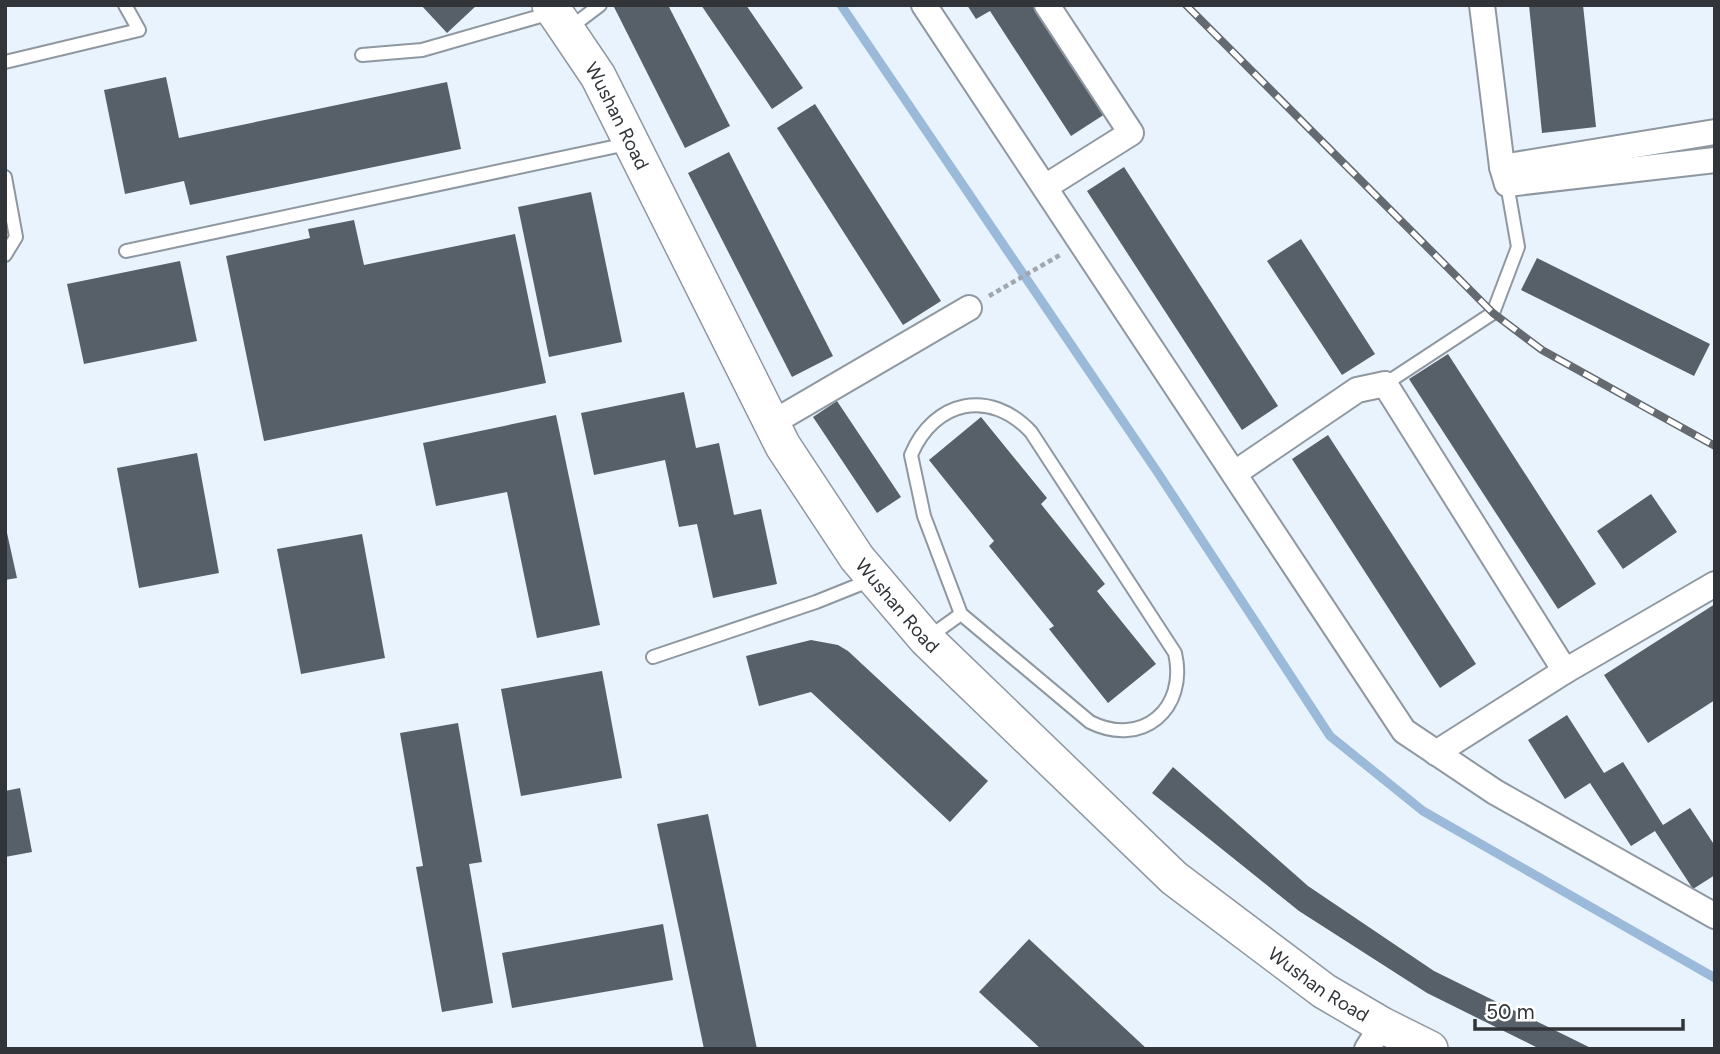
<svg xmlns="http://www.w3.org/2000/svg" width="1720" height="1054" viewBox="0 0 1720 1054" font-family="Figtree,sans-serif">
<style>
.lines{fill:none;stroke-linecap:round;stroke-linejoin:round}
.stream{stroke:#9bbada;stroke-width:9}
.building{fill:#576068}
.service-casing{stroke:#8f98a1;stroke-width:16}
.minor-casing{stroke:#8f98a1;stroke-width:28}
.secondary-casing{stroke:#8f98a1;stroke-width:38}
.path{stroke:#a0a7af;stroke-width:4.5;stroke-dasharray:5 3.5;stroke-linecap:butt}
.service{stroke:#fff;stroke-width:12}
.minor{stroke:#fff;stroke-width:24}
.secondary{stroke:#fff;stroke-width:35}
.rail-casing{stroke:#646a70;stroke-width:8}
.rail{stroke:#fff;stroke-width:5;stroke-dasharray:16;stroke-linecap:butt}
.labels{text-anchor:middle;stroke-width:7;stroke-linejoin:round;paint-order:stroke}
.street-label{font-size:19px;fill:#313539;stroke:#fff}
</style>
<rect width="100%" height="100%" fill="#e9f3fd"/>
<g class="lines">
<path class="stream" d="M841 5 1158 473 1330 736 1423 811 1715 978"/>
</g>
<g class="building">
<path d="M421 5H477L447 33Z"/>
<path d="M613 5H668L730 126 685 148Z"/>
<path d="M701 5H746L803 88 772 109Z"/>
<path d="M967 5H1034L1105 114 1071 136 990 11 976 19Z"/>
<path d="M1529 5H1583L1596 127 1542 133Z"/>
<path d="M166 77 179 138 447 82 461 149 190 205 184 181 125 194 104 90Z"/>
<path d="M815 104 941 301 903 325 777 128Z"/>
<path d="M729 152 833 356 792 377 688 173Z"/>
<path d="M1124 167 1278 406 1242 430 1087 191Z"/>
<path d="M591 192 622 342 549 357 518 207Z"/>
<path d="M354 220 364 265 515 234 546 383 264 441 226 256 310 238 308 229Z"/>
<path d="M1301 239 1375 354 1342 375 1267 261Z"/>
<path d="M1537 258 1710 344 1694 376 1521 290Z"/>
<path d="M180 261 197 341 84 364 67 284Z"/>
<path d="M1448 354 1596 584 1558 609 1409 379Z"/>
<path d="M684 392 696 448 719 443 734 515 761 509 777 584 713 598 697 524 679 527 665 460 594 475 581 413Z"/>
<path d="M837 401 901 497 877 513 813 417Z"/>
<path d="M556 415 600 625 537 638 507 492 436 506 423 443Z"/>
<path d="M981 417 1047 498 1041 504 1105 584 1097 591 1156 664 1108 703 1049 629 1054 626 989 546 994 541 929 460Z"/>
<path d="M1328 435 1476 664 1440 688 1292 459Z"/>
<path d="M197 453 219 573 139 588 117 468Z"/>
<path d="M1651 494 1677 532 1623 569 1597 531Z"/>
<path d="M5 524 17 578 5 580Z"/>
<path d="M362 534 385 658 301 674 277 549Z"/>
<path d="M1715 604V700L1648 743 1604 675Z"/>
<path d="M811 640 838 645 848 651 988 781 950 822 811 692 759 706 746 656Z"/>
<path d="M602 671 622 778 521 796 501 689Z"/>
<path d="M1567 715 1604 773 1623 762 1663 825 1690 808 1715 846V875L1693 889 1655 831 1631 846 1590 783 1565 799 1528 740Z"/>
<path d="M458 723 482 862 469 864 493 1003 442 1012 416 867 423 866 400 733Z"/>
<path d="M1173 767 1308 886 1434 971 1593 1049H1540L1427 993 1299 911 1152 793Z"/>
<path d="M20 788 32 852 5 857V791Z"/>
<path d="M708 814 757 1049H704L657 824Z"/>
<path d="M663 924 673 980 512 1008 502 953Z"/>
<path d="M1029 939 1147 1049H1041L979 992Z"/>
</g>
<g class="lines">
<defs>
<g id="service">
<path d="M567 30 600 5"/>
<path d="M362 55 422 50 551 13"/>
<path d="M5 62 139 30 125 5"/>
<path d="M5 177 16 237 5 255"/>
<path d="M126 251 627 144"/>
<path d="M1385 384 1493 313 1518 247 1507 184"/>
<path d="M929 637 961 614 1090 722C1142 748 1188 709 1175 653L1031 432C990 388 934 400 911 455L924 516 961 614"/>
<path d="M653 657 816 602 871 580"/>
</g>
<g id="minor">
<path d="M924 5 1404 731 1495 792 1715 916"/>
<path d="M1482 5 1502 167 1507 184 1715 160"/>
<path d="M1502 167 1715 132"/>
<path d="M1045 187 1131 133 1047 5"/>
<path d="M772 423 969 308"/>
<path d="M1235 473 1357 390 1385 384 1565 671"/>
<path d="M1436 753 1565 671 1715 584"/>
<path d="M1367 1049 1382 1025"/>
</g>
<g id="secondary">
<path id="s1" d="M550 5 598 76 783 446 857 558 926 639 1174 878 1324 991 1382 1025 1430 1049"/>
</g>
</defs>
<use href="#service" class="service-casing"/>
<use href="#minor" class="minor-casing"/>
<use href="#secondary" class="secondary-casing"/>
<path class="path" d="M989 296 1060 255"/>
<use href="#service" class="service"/>
<use href="#minor" class="minor"/>
<use href="#secondary" class="secondary"/>
<defs>
<path id="rail" d="M1186 5 1493 313 1542 350 1715 446"/>
</defs>
<use href="#rail" class="rail-casing"/>
<use href="#rail" class="rail"/>
</g>
<g class="labels">
<g class="street-label">
<text dy="7" stroke="none"><textPath href="#s1" startOffset="130">Wushan Road</textPath></text>
<text dy="7" stroke="none"><textPath href="#s1" startOffset="696">Wushan Road</textPath></text>
<text dy="7" stroke="none"><textPath href="#s1" startOffset="1264">Wushan Road</textPath></text>
</g>
</g>
<rect width="1720" height="1054" fill="none" stroke="#313539" stroke-width="14"/>
<path d="M1475 1019v10h208v-10" fill="none" stroke="#313539" stroke-width="3.5"/>
<text x="1486" y="1019" font-size="21" fill="#313539" stroke="#ffffff" stroke-width="5" paint-order="stroke">50 m</text>
</svg>
